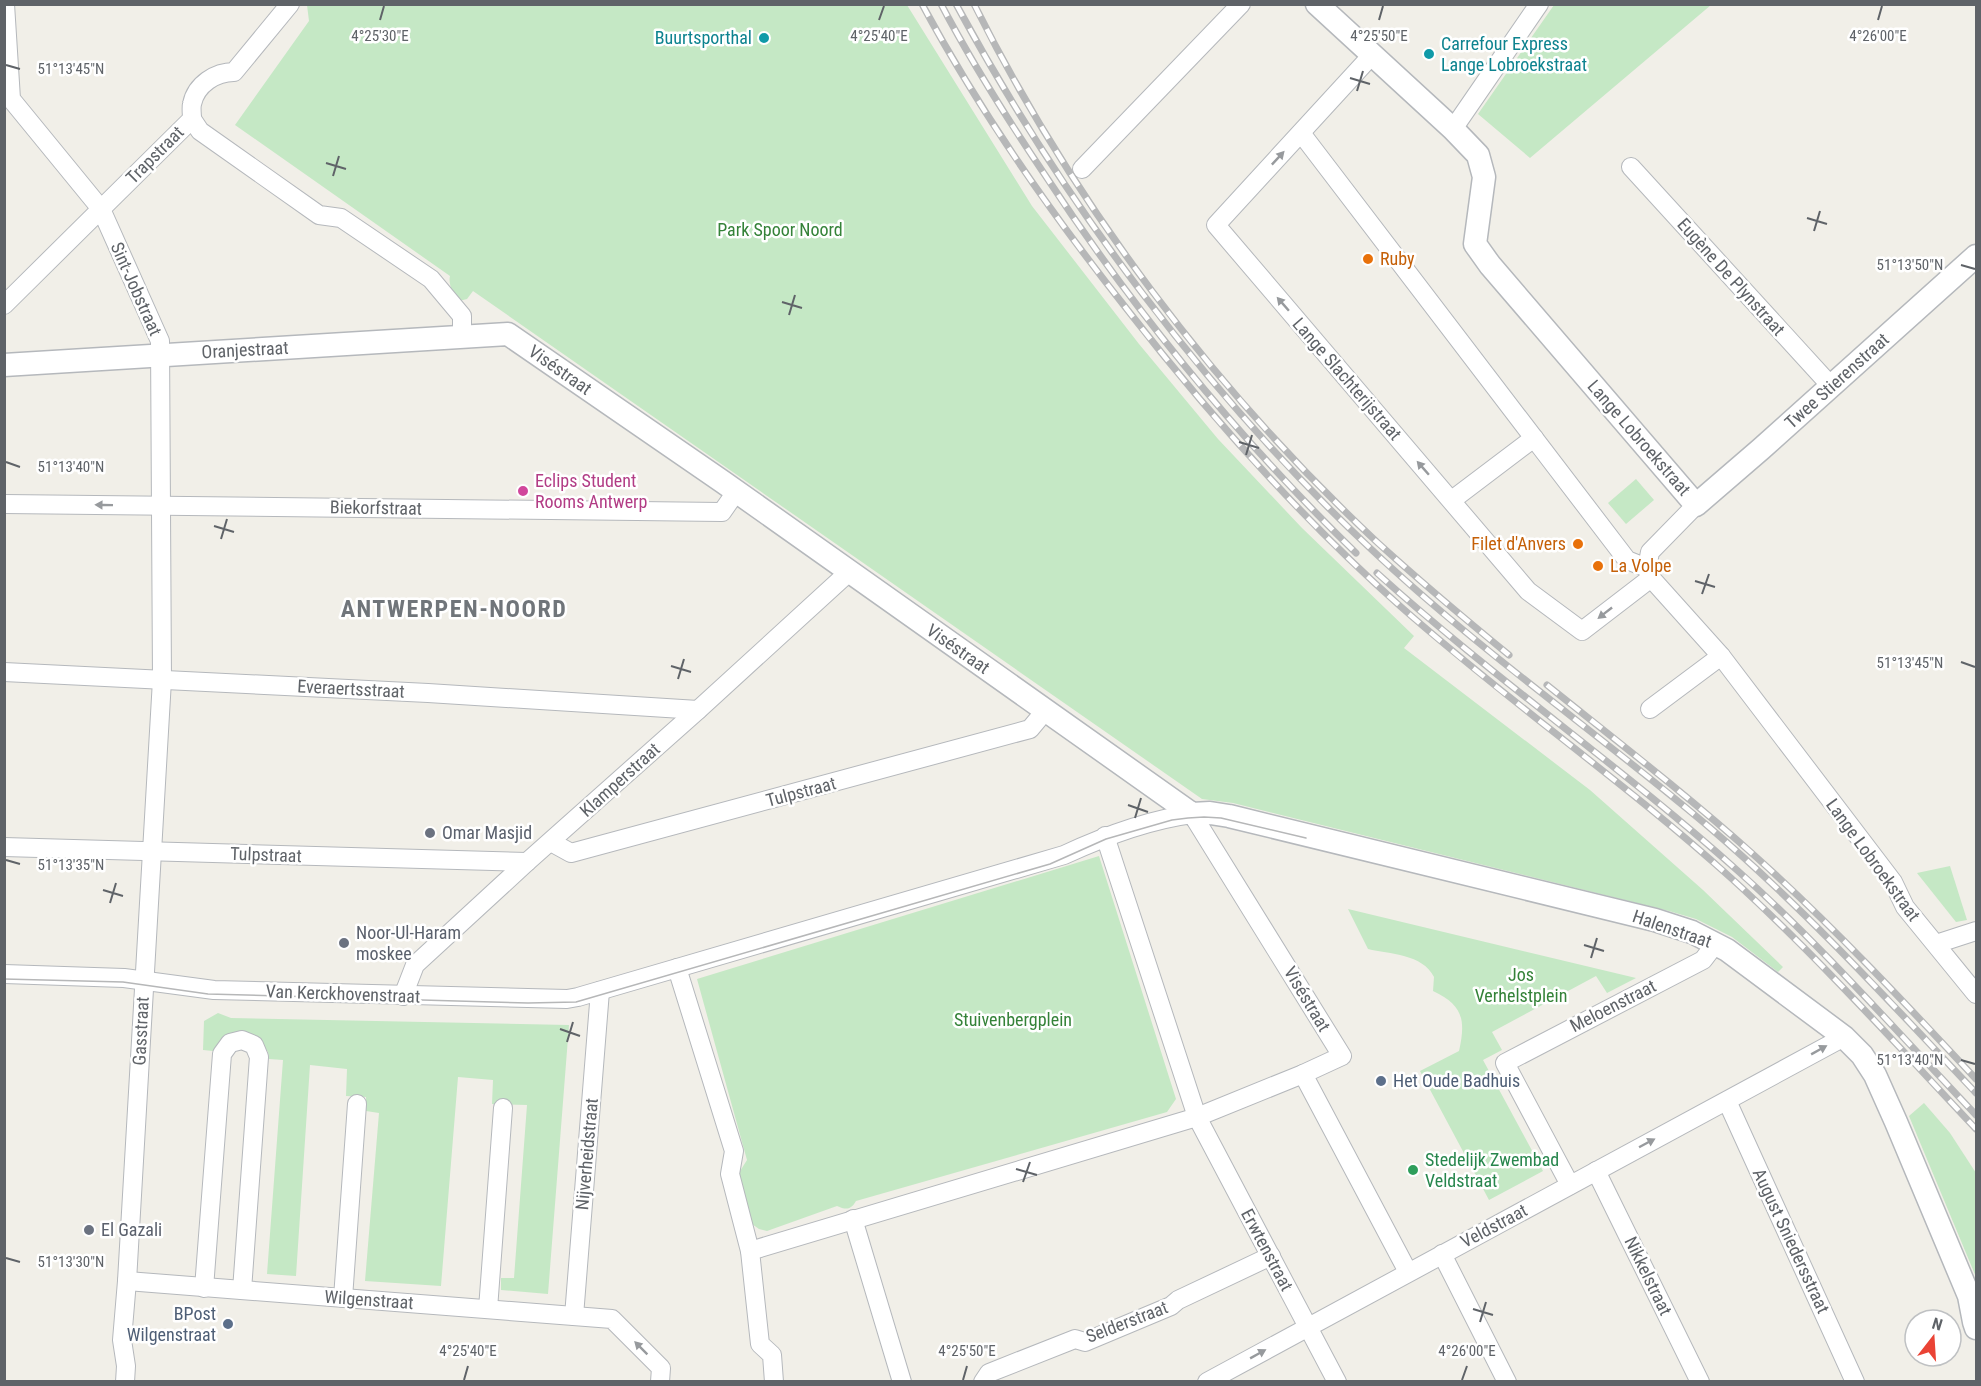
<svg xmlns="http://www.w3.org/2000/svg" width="1981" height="1386" viewBox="0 0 1981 1386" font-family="'Roboto Condensed',sans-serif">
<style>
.green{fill:#c5e8c5}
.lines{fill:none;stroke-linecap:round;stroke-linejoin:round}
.minor-casing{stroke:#b5b8bc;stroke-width:20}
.tertiary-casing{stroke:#b5b8bc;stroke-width:25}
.minor{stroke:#fff;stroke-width:18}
.tertiary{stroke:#fff;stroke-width:22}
.tram{stroke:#b6b7b8;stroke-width:1.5}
.rail-casing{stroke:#b6b7b8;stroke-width:7}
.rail{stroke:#fff;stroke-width:4.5;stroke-dasharray:14;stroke-linecap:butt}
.oneway{fill:#979a9d}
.ticks{fill:none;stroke:#5f6368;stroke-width:2}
.culture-dot{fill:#0f9aa8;stroke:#fff;stroke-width:2}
.food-dot{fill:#e8710a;stroke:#fff;stroke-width:2}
.hotel-dot{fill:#d1479c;stroke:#fff;stroke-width:2}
.worship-dot{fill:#6b7280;stroke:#fff;stroke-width:2}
.service-dot{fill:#5c6f8a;stroke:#fff;stroke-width:2}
.leisure-dot{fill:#2e9e5b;stroke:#fff;stroke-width:2}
.labels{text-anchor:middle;stroke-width:5;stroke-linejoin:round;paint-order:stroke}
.culture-label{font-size:18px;fill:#0d838f;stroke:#fff;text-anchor:end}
.street-label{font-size:18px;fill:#5f6368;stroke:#fff}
.park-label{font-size:18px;fill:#348238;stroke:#fff}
.food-label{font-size:18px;fill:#c56008;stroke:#fff;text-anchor:start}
.hotel-label{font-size:18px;fill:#b23c85;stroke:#fff;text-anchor:start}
.worship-label{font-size:18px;fill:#5b616d;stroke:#fff;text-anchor:start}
.service-label{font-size:18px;fill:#4e5e75;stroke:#fff;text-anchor:start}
.leisure-label{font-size:18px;fill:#27864d;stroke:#fff;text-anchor:start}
.district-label{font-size:24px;font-weight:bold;letter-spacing:1.5px;fill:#70757a;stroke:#fff}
.ticks-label{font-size:15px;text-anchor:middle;fill:#5f6368;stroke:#fff;stroke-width:5;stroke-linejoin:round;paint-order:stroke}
</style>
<rect width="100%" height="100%" fill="#f1efe8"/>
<g class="green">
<path d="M307 5H907L1032 206 1139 344 1218 439 1302 528 1414 636 1404 648 1590 790 1703 890 1783 967 1778 972 1732 937 1696 919 1669 911 1233 803 1202 799 473 291 467 299 459 301C453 295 448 284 450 276L235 125 309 21Z"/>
<path d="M1554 5V4L1711 5 1530 158 1478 114Z"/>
<path d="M1636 479 1654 500 1626 524 1608 503Z"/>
<path d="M1099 856 1176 1099 1167 1112 856 1201C851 1210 846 1210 837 1206L767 1231 759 1229 752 1224 737 1176 747 1160 697 979Z"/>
<path d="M1950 866 1967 920 1956 922 1917 873Z"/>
<path d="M1348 909 1636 978 1607 993 1596 976 1492 1032 1502 1050 1483 1060 1543 1171 1489 1200 1420 1071 1459 1051C1466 1020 1463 1005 1433 991L1434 977C1423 954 1389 954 1368 949Z"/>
<path d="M218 1013 231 1018 569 1025 548 1294 501 1290V1278H514L527 1105 492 1104 493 1080 458 1077 441 1286 365 1281 379 1113 366 1111V1097L346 1096 347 1069 310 1065 296 1276 267 1274 283 1060 269 1059 268 1052 260 1041 223 1039 213 1051 203 1050 204 1021Z"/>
<path d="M1924 1103 1950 1133 1976 1173V1277L1909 1116Z"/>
</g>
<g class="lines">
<defs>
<g id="minor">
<path d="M5 4 11 99 101 209 160 341 162 680 127 1281 122 1340 126 1366 125 1382"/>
<path d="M1372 55 1216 225 1528 591 1582 631 1651 578"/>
<path d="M192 119 200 131 319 215 341 218 431 279 462 316V336"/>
<path d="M1453 129 1539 4"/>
<path d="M1301 133 1627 560 1647 568"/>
<path d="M1631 167 1831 386"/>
<path d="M1082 169 1241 4"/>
<path d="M4 305 192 119C192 114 191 108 192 104 196 84 216 72 234 72L290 4"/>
<path d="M1452 500 1534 438"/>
<path d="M4 504 722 512 736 492"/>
<path d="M1696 505 1650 552 1647 568 1651 578 1721 656 1893 882 1905 907 1976 994"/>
<path d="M4 672 428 693 698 710"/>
<path d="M1650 709 1721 656"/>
<path d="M1105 836 1197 1117 1337 1382"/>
<path d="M551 842 571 853 1030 729 1045 711"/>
<path d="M4 847 527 862"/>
<path d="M1936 944 1976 931"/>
<path d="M677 968 734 1151 730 1174 750 1251 760 1344 772 1355 774 1382"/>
<path d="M4 974 124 978 214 990 567 999 578 997 1064 855C1105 836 1147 820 1192 814L1342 1056 1303 1074 1197 1117 750 1251"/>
<path d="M403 996 415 965 527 862 698 710 849 572"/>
<path d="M1303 1074 1408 1272"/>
<path d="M1727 1101 1855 1382"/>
<path d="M1596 1171 1700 1382"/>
<path d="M1570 1185 1505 1063 1703 960 1716 943"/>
<path d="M853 1219 902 1382"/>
<path d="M1442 1254 1507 1382"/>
<path d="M127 1281 612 1319 661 1368 660 1382"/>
<path d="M204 1288 222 1054 230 1043 242 1040 254 1045 259 1057 242 1290"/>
<path d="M343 1298 357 1104"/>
<path d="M488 1309 503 1108"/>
<path d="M574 1316 600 991"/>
<path d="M983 1382 989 1373 1075 1339 1085 1342 1171 1306 1178 1300 1271 1256"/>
<path d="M1207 1382 1844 1037"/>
</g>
<g id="tertiary">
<path d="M1317 4 1453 129 1478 155 1484 177 1475 244 1490 265 1696 505 1761 449 1976 256"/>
<path d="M4 365 508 334 723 482 1192 814 1210 813 1229 816 1655 920 1692 932 1727 950 1844 1037 1862 1055 1875 1075 1896 1122 1969 1296 1974 1322 1976 1328"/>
</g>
</defs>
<use href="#minor" class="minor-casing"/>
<use href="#tertiary" class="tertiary-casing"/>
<use href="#minor" class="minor"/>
<use href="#tertiary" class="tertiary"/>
<path class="tram" d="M4 979 123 982 208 994 528 1003 576 1002 1050 864 1106 839 1172 820 1188 818 1204 817 1221 818 1306 838"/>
<defs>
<g id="rail">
<path d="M922 4C980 112 1050 212 1126 308 1209 415 1299 516 1400 606 1507 701 1625 782 1731 878 1818 957 1896 1044 1976 1129"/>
<path d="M941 4C972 63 1008 120 1045 175 1135 312 1238 438 1356 553"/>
<path d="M956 4C1063 202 1207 395 1371 549 1477 649 1598 733 1709 827 1805 909 1890 1002 1976 1093"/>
<path d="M974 4C1073 203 1216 392 1378 543 1421 582 1465 619 1509 655"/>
<path d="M1377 573C1493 678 1622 767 1738 871 1823 947 1898 1033 1976 1115"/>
<path d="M1547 685C1617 741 1688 796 1755 856 1833 926 1905 1003 1976 1079"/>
</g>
</defs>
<use href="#rail" class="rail-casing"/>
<use href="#rail" class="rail"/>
</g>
<defs><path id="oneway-solid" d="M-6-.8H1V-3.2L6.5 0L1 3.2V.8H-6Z" transform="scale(1.5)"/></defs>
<g class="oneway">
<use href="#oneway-solid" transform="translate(1278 158) rotate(-47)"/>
<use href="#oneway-solid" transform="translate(1283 304) rotate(-131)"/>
<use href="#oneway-solid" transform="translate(1423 468) rotate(-131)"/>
<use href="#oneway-solid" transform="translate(104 505) rotate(-179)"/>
<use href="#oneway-solid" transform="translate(1605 613) rotate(142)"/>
<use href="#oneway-solid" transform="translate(1819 1050) rotate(-29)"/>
<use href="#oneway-solid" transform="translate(1647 1143) rotate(-28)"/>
<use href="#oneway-solid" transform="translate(641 1348) rotate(-135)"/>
<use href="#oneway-solid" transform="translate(1258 1354) rotate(-29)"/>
</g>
<path class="ticks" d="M380 20 384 6M879 20 884 6M1379 20 1383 6M1878 20 1882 6M6 65 20 69M1350 78 1370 84M1357 91 1363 71M326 163 346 169M333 176 339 156M1807 218 1827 224M1814 231 1820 211M1961 265 1975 269M782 302 802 308M789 315 795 295M1239 442 1259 448M1246 455 1252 435M6 462 20 467M214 526 234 532M221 539 227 519M1695 581 1715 587M1702 594 1709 574M1961 662 1975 667M671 666 691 672M678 679 684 659M1128 805 1148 812M1135 818 1141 798M6 860 20 864M103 890 123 896M110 903 116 883M1584 945 1604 951M1591 958 1597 938M560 1029 580 1036M567 1042 573 1022M1961 1060 1975 1064M1016 1169 1037 1175M1023 1182 1030 1162M6 1258 20 1262M1473 1309 1493 1315M1480 1322 1486 1302M464 1380 468 1366M963 1380 967 1366M1462 1380 1467 1366"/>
<g class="culture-dot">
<circle cx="764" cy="38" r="6"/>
<circle cx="1429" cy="54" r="6"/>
</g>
<g class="food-dot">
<circle cx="1368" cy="259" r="6"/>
<circle cx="1578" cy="544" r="6"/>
<circle cx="1598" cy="566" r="6"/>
</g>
<circle class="hotel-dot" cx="523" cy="491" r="6"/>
<g class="worship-dot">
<circle cx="430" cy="833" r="6"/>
<circle cx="344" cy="943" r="6"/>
<circle cx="89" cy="1230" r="6"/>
</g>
<g class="service-dot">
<circle cx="1381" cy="1081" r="6"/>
<circle cx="228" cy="1324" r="6"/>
</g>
<circle class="leisure-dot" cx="1413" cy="1170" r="6"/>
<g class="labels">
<g class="culture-label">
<text x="752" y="44">Buurtsporthal</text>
<text x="1441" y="50" text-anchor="start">Carrefour Express<tspan x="1441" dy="21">Lange Lobroekstraat</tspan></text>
</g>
<g class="street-label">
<text transform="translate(155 155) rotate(-45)" y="6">Trapstraat</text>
<text transform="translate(1731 277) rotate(48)" y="6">Eugène De Plynstraat</text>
<text transform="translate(136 289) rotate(66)" y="6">Sint-Jobstraat</text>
<text transform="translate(245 350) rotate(-3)" y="6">Oranjestraat</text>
<text transform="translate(560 370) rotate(35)" y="6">Viséstraat</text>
<text transform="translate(1347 379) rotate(49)" y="6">Lange Slachterijstraat</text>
<text transform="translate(1837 381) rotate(-42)" y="6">Twee Stierenstraat</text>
<text transform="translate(1639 438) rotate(49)" y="6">Lange Lobroekstraat</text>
<text transform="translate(376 508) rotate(1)" y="6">Biekorfstraat</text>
<text transform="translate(958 649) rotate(35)" y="6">Viséstraat</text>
<text transform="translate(351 689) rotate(3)" y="6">Everaertsstraat</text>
<text transform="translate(620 780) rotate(-42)" y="6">Klamperstraat</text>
<text transform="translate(801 792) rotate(-15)" y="6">Tulpstraat</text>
<text transform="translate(266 855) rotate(2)" y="6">Tulpstraat</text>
<text transform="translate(1873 860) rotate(54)" y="6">Lange Lobroekstraat</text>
<text transform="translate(1672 929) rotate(19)" y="6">Halenstraat</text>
<text transform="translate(343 994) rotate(2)" y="6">Van Kerckhovenstraat</text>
<text transform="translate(1307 999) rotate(59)" y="6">Viséstraat</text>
<text transform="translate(1613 1006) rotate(-27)" y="6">Meloenstraat</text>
<text transform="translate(141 1031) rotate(-87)" y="6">Gasstraat</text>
<text transform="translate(587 1154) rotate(-85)" y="6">Nijverheidstraat</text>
<text transform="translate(1494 1226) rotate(-28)" y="6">Veldstraat</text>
<text transform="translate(1791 1241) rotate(65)" y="6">August Sniedersstraat</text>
<text transform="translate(1267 1250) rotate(62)" y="6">Erwtenstraat</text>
<text transform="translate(1648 1276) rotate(64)" y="6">Nikkelstraat</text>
<text transform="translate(369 1300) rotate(4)" y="6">Wilgenstraat</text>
<text transform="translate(1127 1322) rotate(-21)" y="6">Selderstraat</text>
</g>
<g class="park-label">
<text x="780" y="236">Park Spoor Noord</text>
<text x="1521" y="981">Jos<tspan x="1521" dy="21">Verhelstplein</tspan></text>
<text x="1013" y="1026">Stuivenbergplein</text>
</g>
<g class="food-label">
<text x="1380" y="265">Ruby</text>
<text x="1566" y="550" text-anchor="end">Filet d'Anvers</text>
<text x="1610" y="572">La Volpe</text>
</g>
<g class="hotel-label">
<text x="535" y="487">Eclips Student<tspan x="535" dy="21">Rooms Antwerp</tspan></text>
</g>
<g class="worship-label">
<text x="442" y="839">Omar Masjid</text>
<text x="356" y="939">Noor-Ul-Haram<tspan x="356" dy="21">moskee</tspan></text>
<text x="101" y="1236">El Gazali</text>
</g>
<g class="service-label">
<text x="1393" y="1087">Het Oude Badhuis</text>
<text x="216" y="1320" text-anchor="end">BPost<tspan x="216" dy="21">Wilgenstraat</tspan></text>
</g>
<g class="leisure-label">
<text x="1425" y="1166">Stedelijk Zwembad<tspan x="1425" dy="21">Veldstraat</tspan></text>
</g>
<g class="district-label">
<text x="454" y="617">ANTWERPEN-NOORD</text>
</g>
</g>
<g class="ticks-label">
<text x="380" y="41">4°25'30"E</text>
<text x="879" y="41">4°25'40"E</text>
<text x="1379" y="41">4°25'50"E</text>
<text x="1878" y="41">4°26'00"E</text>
<text x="71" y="74">51°13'45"N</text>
<text x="1910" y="270">51°13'50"N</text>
<text x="71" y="472">51°13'40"N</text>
<text x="1910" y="668">51°13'45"N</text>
<text x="71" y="870">51°13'35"N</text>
<text x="1910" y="1065">51°13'40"N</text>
<text x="71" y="1267">51°13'30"N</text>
<text x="468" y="1356">4°25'40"E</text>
<text x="967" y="1356">4°25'50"E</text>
<text x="1467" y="1356">4°26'00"E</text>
</g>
<rect width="1981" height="1386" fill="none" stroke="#5f6368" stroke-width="12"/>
<g transform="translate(1933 1338) rotate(17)"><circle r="28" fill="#ffffff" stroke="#bfc1c3" stroke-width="1.5"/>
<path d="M0-4.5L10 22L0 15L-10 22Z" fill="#ea4335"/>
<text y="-9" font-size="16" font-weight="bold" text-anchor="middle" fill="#5f6368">N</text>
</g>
</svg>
